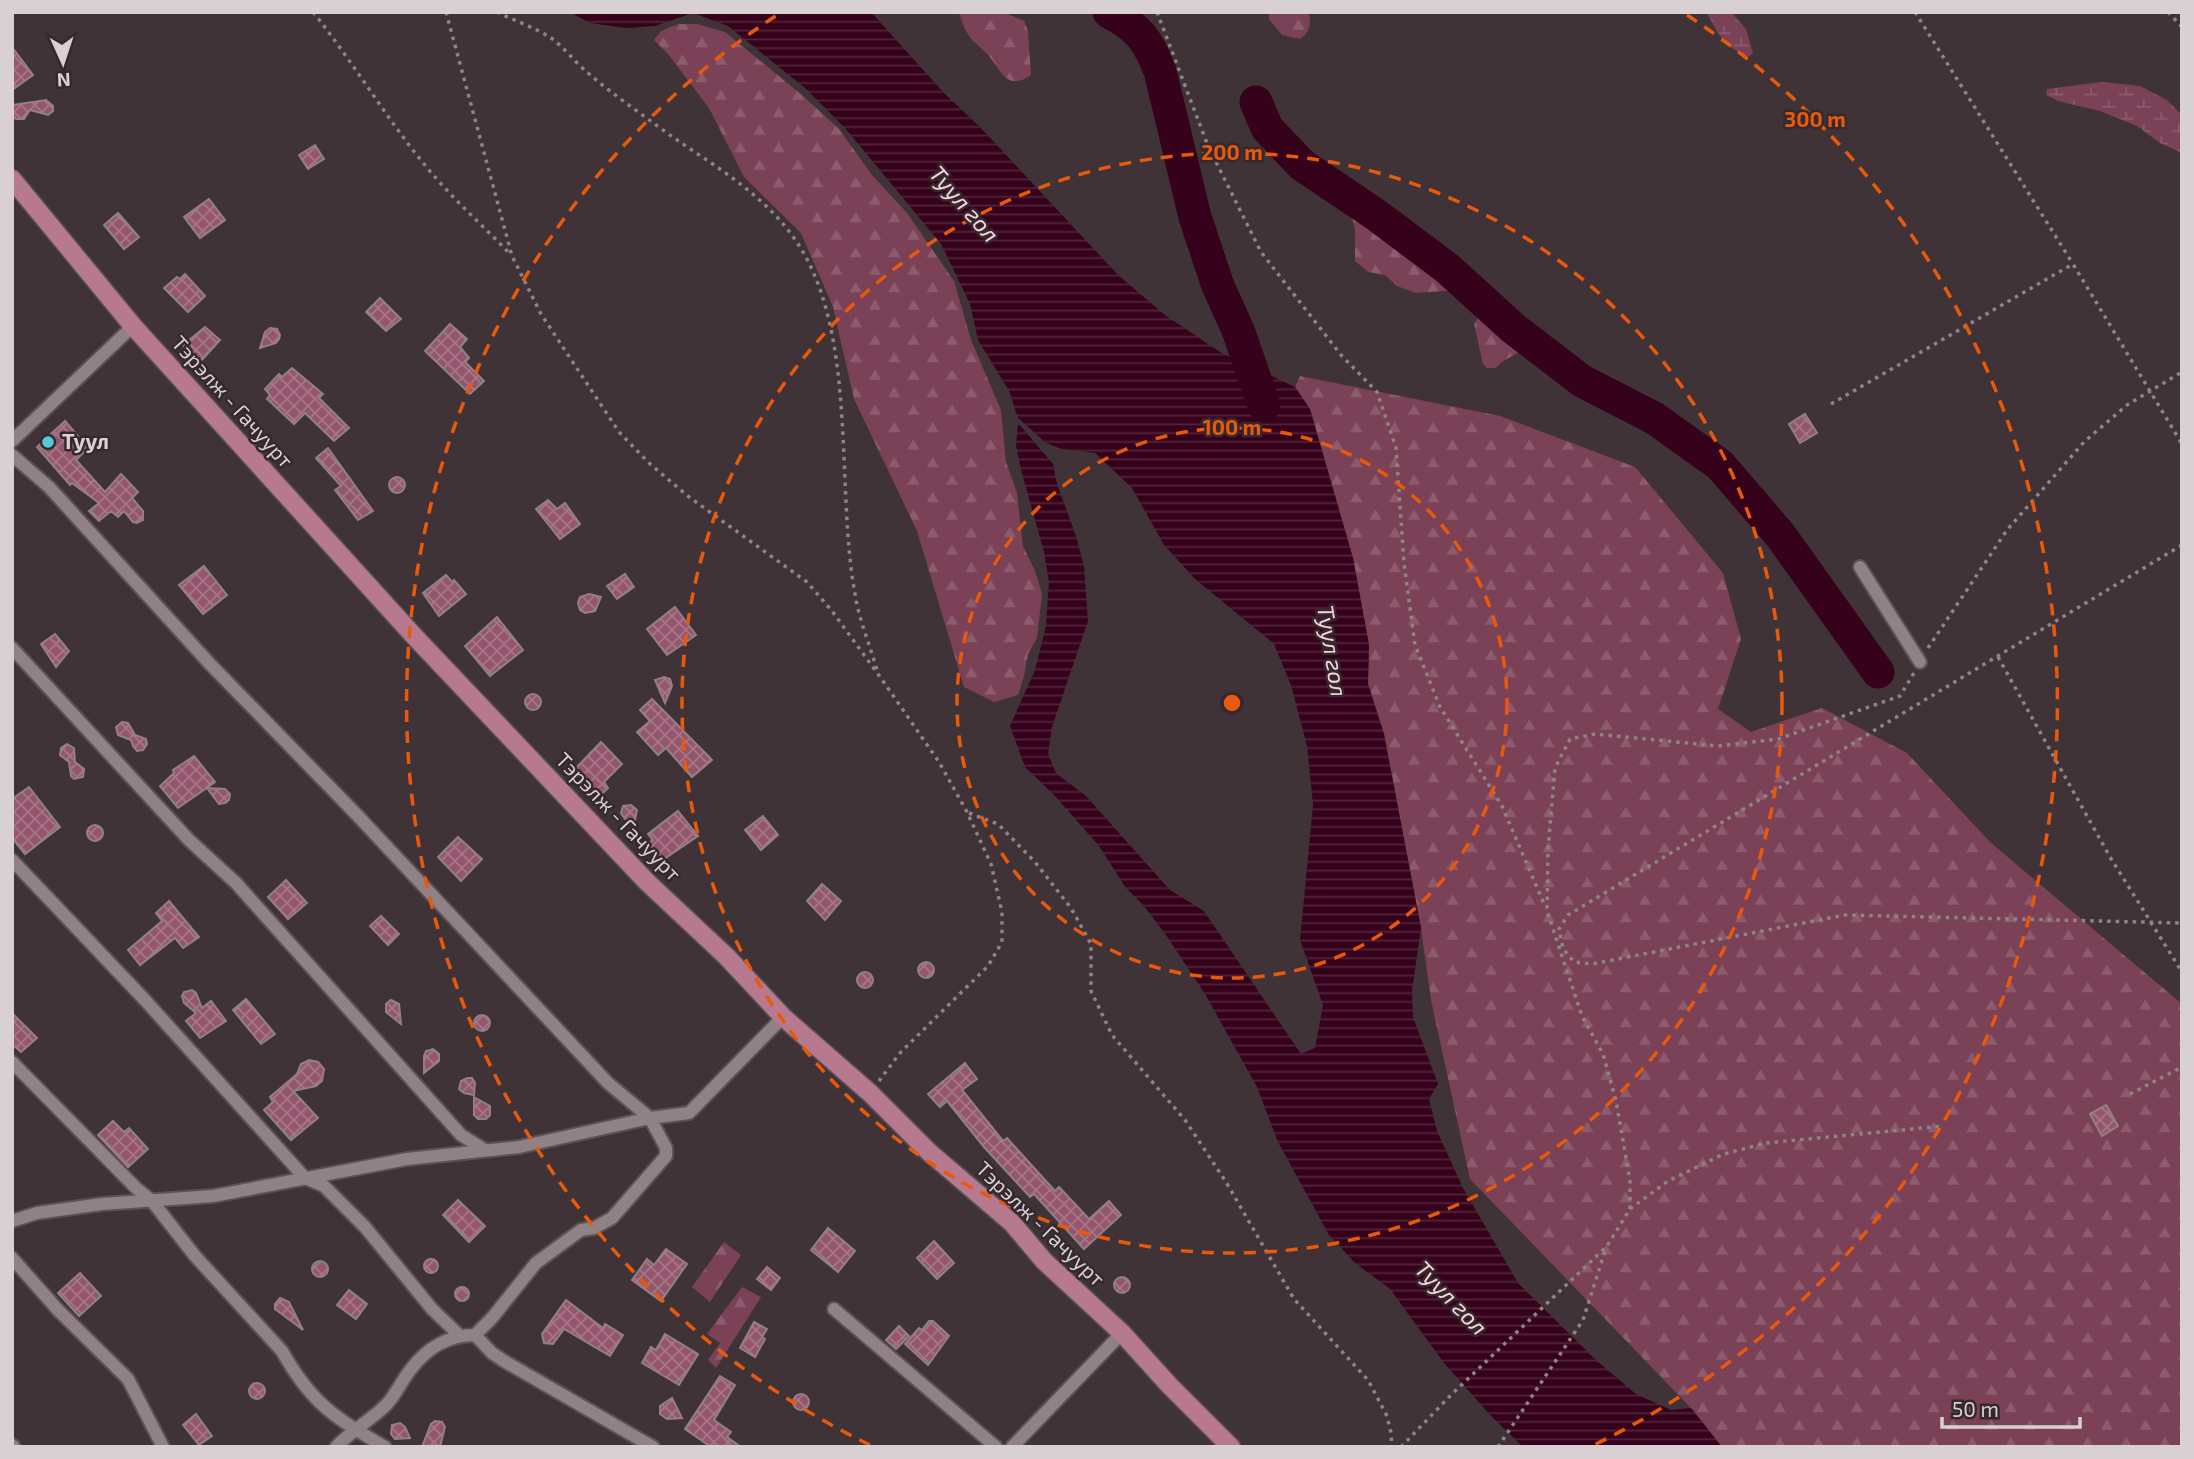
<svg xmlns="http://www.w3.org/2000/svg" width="2194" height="1459" viewBox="0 0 2194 1459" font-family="'Exo 2',sans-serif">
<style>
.forest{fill:url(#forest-firs)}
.wetland{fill:url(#wetland-marsh)}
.water{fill:url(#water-rules)}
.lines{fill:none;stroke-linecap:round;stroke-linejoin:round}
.river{stroke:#36011b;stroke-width:33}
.building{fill:url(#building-cross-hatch);stroke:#908186;stroke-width:2}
.minor-casing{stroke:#5c5155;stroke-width:16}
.major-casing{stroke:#5c5155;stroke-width:21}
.path{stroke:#8e8387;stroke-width:3.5;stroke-dasharray:3.5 5;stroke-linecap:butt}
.minor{stroke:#908186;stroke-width:12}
.major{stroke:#b67990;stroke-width:18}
.ring{fill:none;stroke:#e8590c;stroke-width:3.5;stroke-dasharray:12 9}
.poi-dot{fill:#52cbd9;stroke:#36292e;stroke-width:2.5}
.labels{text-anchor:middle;stroke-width:5;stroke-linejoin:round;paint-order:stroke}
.street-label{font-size:21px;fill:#d8d0d3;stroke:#36292e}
.poi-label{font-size:21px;font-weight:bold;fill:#d8d0d3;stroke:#36292e;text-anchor:start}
.water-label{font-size:23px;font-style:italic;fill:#f9d2de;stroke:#36292e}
.centre{fill:#e8590c;stroke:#36292e;stroke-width:3.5}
.ring-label{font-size:21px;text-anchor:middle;font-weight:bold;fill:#e8590c;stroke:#36292e;stroke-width:5;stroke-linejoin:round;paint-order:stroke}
</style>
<defs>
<pattern id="forest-firs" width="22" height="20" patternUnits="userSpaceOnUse" patternTransform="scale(1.75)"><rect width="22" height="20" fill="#7a4157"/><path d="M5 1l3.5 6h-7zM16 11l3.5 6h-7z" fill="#8c5b6e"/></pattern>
<pattern id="wetland-marsh" width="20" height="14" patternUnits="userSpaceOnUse" patternTransform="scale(1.75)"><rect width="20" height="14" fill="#7a4157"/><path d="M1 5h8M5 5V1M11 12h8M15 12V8" fill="none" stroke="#8c5b6e"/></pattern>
<pattern id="water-rules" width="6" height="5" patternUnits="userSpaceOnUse" patternTransform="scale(1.75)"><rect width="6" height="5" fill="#36011b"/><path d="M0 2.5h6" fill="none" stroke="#52253b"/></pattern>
<pattern id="building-cross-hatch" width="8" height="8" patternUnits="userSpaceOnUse" patternTransform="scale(1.75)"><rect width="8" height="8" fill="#94566d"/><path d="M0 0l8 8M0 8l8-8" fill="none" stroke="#a77588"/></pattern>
</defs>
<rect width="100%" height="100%" fill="#403338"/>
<g class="forest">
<path d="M959 12H1003L1024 21 1028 31 1031 75C1005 93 1001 68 987 54 970 37 966 37 959 12Z"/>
<path d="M1269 12H1308C1312 23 1310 32 1300 39L1282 35 1269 19Z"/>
<path d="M678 24H697L725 32 802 95 839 129 872 175 907 213 954 281 971 340 1001 410 1006 462 1017 493 1023 546 1035 571 1042 594 1037 638 1028 654 1024 676 1018 695 994 702 964 687 917 531 854 399 833 307 801 233 744 177 709 108 668 54 654 40 661 31Z"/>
<path d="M1360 185C1367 188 1395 207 1400 213 1406 220 1410 230 1417 235 1434 249 1485 255 1457 290L1416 293 1397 286 1385 275 1368 272 1355 261V229L1349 207 1350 188Z"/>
<path d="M1480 315C1497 320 1513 332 1523 348 1515 357 1503 358 1496 368H1487L1483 364 1474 324Z"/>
<path d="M1300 376 1500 416 1635 467 1723 573 1741 639 1718 709 1751 732 1822 708 1907 753 1990 842 2182 1004V1447H1722L1691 1408 1470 1179 1431 1000 1421 928 1384 734 1368 684 1369 645 1353 558 1310 409 1295 387Z"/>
<path d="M724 1242 741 1255 710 1302 692 1287Z"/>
<path d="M742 1287 761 1297 716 1368 708 1360 720 1343 707 1334Z"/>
</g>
<g class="wetland">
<path d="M1707 12H1731L1746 29 1753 54 1747 57C1726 47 1716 33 1707 12Z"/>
<path d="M2101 82 2140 86 2167 100 2182 115V153L2160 143 2137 126 2100 111 2058 101 2046 95 2047 89Z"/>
</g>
<path class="water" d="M569 12H871L944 93 981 128 1118 275 1165 315 1220 352 1295 387 1310 409 1353 558 1369 645 1368 684 1384 734 1421 928 1412 991 1413 1017 1438 1084 1429 1099 1437 1131 1463 1188 1518 1283 1597 1361 1636 1394 1671 1410 1691 1408 1722 1447H1523L1491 1416 1444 1363 1390 1289 1355 1263 1329 1235 1278 1142 1257 1087 1205 994 1166 935 1144 906 1126 888 1099 846 1055 796 1025 767 1010 726 1035 670 1046 626 1049 582 1044 552 1021 470 1016 446 1018 423 1053 464 1057 484 1076 536 1084 566 1088 621 1052 727 1048 754 1056 773 1086 796 1170 890 1204 911 1301 1054 1315 1048 1323 1005 1300 940 1313 805 1307 746 1291 685 1274 644 1195 579 1164 545 1132 488 1095 453 1062 449 1046 443 1018 418 1009 391 978 340 970 304 941 244 845 128 805 88 728 26 693 13 655 26 626 28 590 23Z"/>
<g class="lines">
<g class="river">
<path d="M1109 12C1139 28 1148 40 1160 71L1195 217 1218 286 1238 330 1264 405"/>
<path d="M1256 102 1267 128 1302 165 1375 214 1447 268 1513 328 1582 381 1654 418 1720 465 1781 536 1878 672"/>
</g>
</g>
<g class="building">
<path d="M12 47 33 75 12 90Z"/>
<path d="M46 100 53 106V111L48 115 30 110 24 119H16L13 116 12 105Z"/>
<path d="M315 145 324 159 308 169 299 155Z"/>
<path d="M209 199 225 220 200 238 184 217Z"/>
<path d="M118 213 139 237 124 249 104 225Z"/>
<path d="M185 274 205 296 188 312 164 288 177 277 180 279Z"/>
<path d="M380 298 401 319 386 331 366 312Z"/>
<path d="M450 324 467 339 460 347 469 358 465 362 484 381 470 394 425 351Z"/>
<path d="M205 327 220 340 200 362 183 345Z"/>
<path d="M270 328 277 329 280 335 279 339 276 343 260 348 265 332Z"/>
<path d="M292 368 323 394 319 398 349 428 334 441 305 413 294 424 267 399 270 395 265 389 279 374 282 377Z"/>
<path d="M1805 414 1817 433 1800 443 1789 424Z"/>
<path d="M65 421 88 448 76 460 105 492 121 474 138 492 132 498 143 511V520L137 523 133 522 124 511 118 517 111 511 99 521 89 511 99 503 72 483 70 485 37 447Z"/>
<path d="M328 448 373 511 358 520 335 490 341 486 316 458Z"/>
<circle cx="397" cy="485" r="8"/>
<path d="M548 500 557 509 565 503 580 524 560 539 536 509Z"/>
<path d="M204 566 227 595 203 614 179 585Z"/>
<path d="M625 574 634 587 617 599 607 586Z"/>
<path d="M446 575 452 582 454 580 466 594 439 616 423 593Z"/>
<path d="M589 594 601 597 595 611 585 613 580 610 578 603 580 597Z"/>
<path d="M675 607 696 635 667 655 647 629Z"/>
<path d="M497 617 523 650 490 676 465 646Z"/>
<path d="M55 634 69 651 56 667 41 644Z"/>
<path d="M664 677 670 679 672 686 665 703 655 680Z"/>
<circle cx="533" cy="702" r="8"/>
<path d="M652 699 712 760 692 777 666 748 658 755 637 732 650 721 640 710Z"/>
<path d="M122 722 128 723 135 735 146 739 147 744 143 750 137 751 133 746 131 740 118 735 116 727Z"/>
<path d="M601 742 622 764 604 782 608 788 596 799 574 770Z"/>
<path d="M67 744 74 748 75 762 84 769 83 777 74 779 71 776 69 762 60 755 61 748Z"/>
<path d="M194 756 215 782 178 808 160 786 174 773 173 770Z"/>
<path d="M29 787 60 827 25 854 12 838V799Z"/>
<path d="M207 788 225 789 230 794 229 800 225 803 219 804Z"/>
<path d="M631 805 637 810 635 820 625 819 621 813 623 806Z"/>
<path d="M678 811 698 836 658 863 646 845 653 840 648 834Z"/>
<path d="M763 816 778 835 761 850 745 830Z"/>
<circle cx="95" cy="833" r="8"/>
<path d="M458 837 482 859 461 881 438 857Z"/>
<path d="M286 880 307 903 288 919 268 897Z"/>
<path d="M822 884 841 901 825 920 807 901Z"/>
<path d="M169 901 199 937 183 948 175 938 140 965 128 950 162 921 156 913Z"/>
<path d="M381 916 399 934 388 945 370 926Z"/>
<circle cx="926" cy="970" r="8"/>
<circle cx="865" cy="980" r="8"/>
<path d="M192 990 196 993 202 1008 211 1001 226 1021 200 1038 186 1021 196 1013 184 1003 182 996 184 992Z"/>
<path d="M246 999 275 1034 261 1044 233 1010Z"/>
<path d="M391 1000 399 1004 401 1024 386 1012V1004Z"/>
<path d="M12 1013 37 1038 21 1052 12 1044Z"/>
<circle cx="482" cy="1023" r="8"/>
<path d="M433 1049 439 1054V1061L424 1073V1056L426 1051Z"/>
<path d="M309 1060 318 1062 324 1069 322 1081 316 1086 293 1091 318 1118 291 1140 264 1110 273 1102 270 1097 297 1074 301 1064Z"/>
<path d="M965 1063 977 1079 962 1090 1003 1141 1007 1138 1055 1191 1059 1187 1089 1219 1109 1201 1121 1215 1084 1249 1034 1194 1030 1197 984 1147 947 1101 940 1107 928 1094Z"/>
<path d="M467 1078H472L475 1083 474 1095 464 1093 459 1089 461 1081Z"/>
<path d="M474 1097 490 1106V1115L486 1119H478L474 1115Z"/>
<path d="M2106 1105 2118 1126 2102 1136 2090 1114Z"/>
<path d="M113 1121 124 1132 129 1128 148 1149 128 1167 98 1135Z"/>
<path d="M458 1200 485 1226 469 1242 443 1215Z"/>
<path d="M828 1228 855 1251 838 1272 811 1250Z"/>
<path d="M934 1241 954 1263 937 1279 917 1258Z"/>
<path d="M666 1249 687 1264 661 1301 632 1280 647 1259 654 1265Z"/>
<circle cx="431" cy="1266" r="7"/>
<circle cx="320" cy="1269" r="8"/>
<path d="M767 1267 780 1278 771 1290 757 1279Z"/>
<path d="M80 1273 101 1296 79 1316 58 1293Z"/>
<circle cx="1122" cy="1285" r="8"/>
<circle cx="462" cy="1294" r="7"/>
<path d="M349 1290 367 1304 356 1319 337 1305Z"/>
<path d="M280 1298 289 1302 303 1330 275 1309V1304Z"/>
<path d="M566 1300 603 1328 605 1324 623 1335 610 1356 564 1329 553 1344 544 1343 542 1334Z"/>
<path d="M929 1321H933L949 1336 928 1365 905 1344 919 1328 922 1330Z"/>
<path d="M754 1322 767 1329 762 1337 765 1339 755 1357 740 1348Z"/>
<path d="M899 1326 909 1336 896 1349 886 1340Z"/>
<path d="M665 1334 698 1354 679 1385 642 1363 651 1347 656 1350Z"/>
<path d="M720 1376 735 1385 714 1420 731 1432 727 1437 741 1447H711L685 1429Z"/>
<circle cx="257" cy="1391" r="8"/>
<circle cx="801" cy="1402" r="8"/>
<path d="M672 1398 682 1418 667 1419 660 1414V1406Z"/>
<path d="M196 1414 212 1436 199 1445 183 1425Z"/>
<path d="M435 1421 442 1422 445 1427 440 1447H422L431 1424Z"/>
<path d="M400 1423 405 1427 410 1438 395 1439 391 1434 392 1425Z"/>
</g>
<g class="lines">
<defs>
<g id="minor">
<path d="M12 441 133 326"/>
<path d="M12 455 49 487 209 663 358 816 608 1083 650 1118 689 1113 783 1017"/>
<path d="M1860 567 1920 662"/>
<path d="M12 648 189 840 236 883 461 1135 485 1150"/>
<path d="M12 860 144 999 305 1178 324 1186 365 1227 432 1309 459 1335"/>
<path d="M12 1062 137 1189 152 1201 195 1256 282 1351C311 1403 335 1418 385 1447"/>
<path d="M12 1221 37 1213 102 1204 213 1196 407 1159 519 1147 650 1118 666 1148V1156L612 1218 594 1228 581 1230 536 1263 492 1318 475 1335C449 1335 427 1348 411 1369 402 1380 396 1395 386 1405 371 1420 352 1430 336 1447"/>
<path d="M12 1258 58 1310 128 1379 163 1447"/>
<path d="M834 1309 996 1447"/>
<path d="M475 1335 492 1353 504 1361 653 1447"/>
<path d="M12 1445 14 1447"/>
<path d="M1012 1447 1122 1333"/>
</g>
<path id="major" d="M12 179 133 326 414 636 647 882 727 957 783 1017 870 1093 929 1152 1012 1223 1044 1261 1122 1333 1169 1385 1231 1447"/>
</defs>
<use href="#minor" class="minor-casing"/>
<use href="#major" class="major-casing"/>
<g class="path">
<path d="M313 12C358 68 394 132 442 185 464 209 488 231 510 254"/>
<path d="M446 12 512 256 541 314 619 432 649 463 689 497 807 582 832 611 883 681 939 762 967 812 991 864 1002 912V942L988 966 900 1053 879 1081"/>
<path d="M497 12C515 21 537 28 554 40 566 50 576 63 588 73 611 93 636 110 660 128 707 162 759 189 794 238 859 329 835 486 855 594 859 620 870 645 877 670"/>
<path d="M1157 12 1208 146 1261 252 1341 355 1377 392 1396 448 1404 563 1415 645 1440 707 1502 806 1545 906"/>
<path d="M1915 12 2073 264"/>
<path d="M2168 12 2182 27"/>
<path d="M1831 404 2073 264 2182 444"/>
<path d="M2182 545 1568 915 1559 929 1563 949 1574 962 1592 964 1845 915 2182 923"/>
<path d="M1928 648 2007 530 2084 442 2127 405 2182 372"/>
<path d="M1998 657 2110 857 2182 972"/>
<path d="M969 813 998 824 1035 862 1071 908 1091 944V991L1112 1035 1185 1120 1226 1182 1294 1299 1368 1380 1387 1416 1391 1433 1392 1447"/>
<path d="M2130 1094 2182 1067"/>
<path d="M1630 1209 1668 1181 1724 1154 1766 1143 1943 1126"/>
<path d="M1401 1447 1451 1395 1607 1246 1630 1209V1181L1616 1101 1603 1054 1582 1016 1547 911 1548 849 1555 768 1570 739 1595 734 1718 746 1778 739 1900 696 1914 673"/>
<path d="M1498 1447 1583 1320 1606 1248"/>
</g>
<use href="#minor" class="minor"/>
<use href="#major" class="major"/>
</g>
<g class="ring">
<circle cx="1232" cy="703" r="275"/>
<circle cx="1232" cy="703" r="550"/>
<path d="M870 1445A825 825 0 0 1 777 15M1687 15A825 825 0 0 1 1594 1445"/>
</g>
<circle class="poi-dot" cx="48" cy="442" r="7"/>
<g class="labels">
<g class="street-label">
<text transform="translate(232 402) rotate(48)" y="7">Тэрэлж - Гачуурт</text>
<text transform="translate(618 817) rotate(46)" y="7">Тэрэлж - Гачуурт</text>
<text transform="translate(1040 1224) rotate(44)" y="7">Тэрэлж - Гачуурт</text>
</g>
<g class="poi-label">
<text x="62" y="449">Туул</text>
</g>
<g class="water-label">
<text transform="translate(964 204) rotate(49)" y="8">Туул гол</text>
<text transform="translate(1332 651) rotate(81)" y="8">Туул гол</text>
<text transform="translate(1451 1298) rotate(46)" y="8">Туул гол</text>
</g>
</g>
<circle cx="1232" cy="703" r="10" class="centre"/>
<g class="ring-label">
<text x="1815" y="127">300 m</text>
<text x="1232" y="160">200 m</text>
<text x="1232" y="435">100 m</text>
</g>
<rect width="2194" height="1459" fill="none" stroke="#d8d0d3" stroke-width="28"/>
<g transform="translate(63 63) rotate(177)" stroke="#36292e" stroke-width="5" paint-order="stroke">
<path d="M0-5L12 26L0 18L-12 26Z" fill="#d8d0d3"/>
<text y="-10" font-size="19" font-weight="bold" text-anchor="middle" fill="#d8d0d3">N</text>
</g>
<path d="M1942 1417v10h138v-10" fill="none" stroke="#d8d0d3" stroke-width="3.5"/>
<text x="1952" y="1417" font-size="21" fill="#d8d0d3" stroke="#36292e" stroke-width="5" paint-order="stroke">50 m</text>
</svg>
